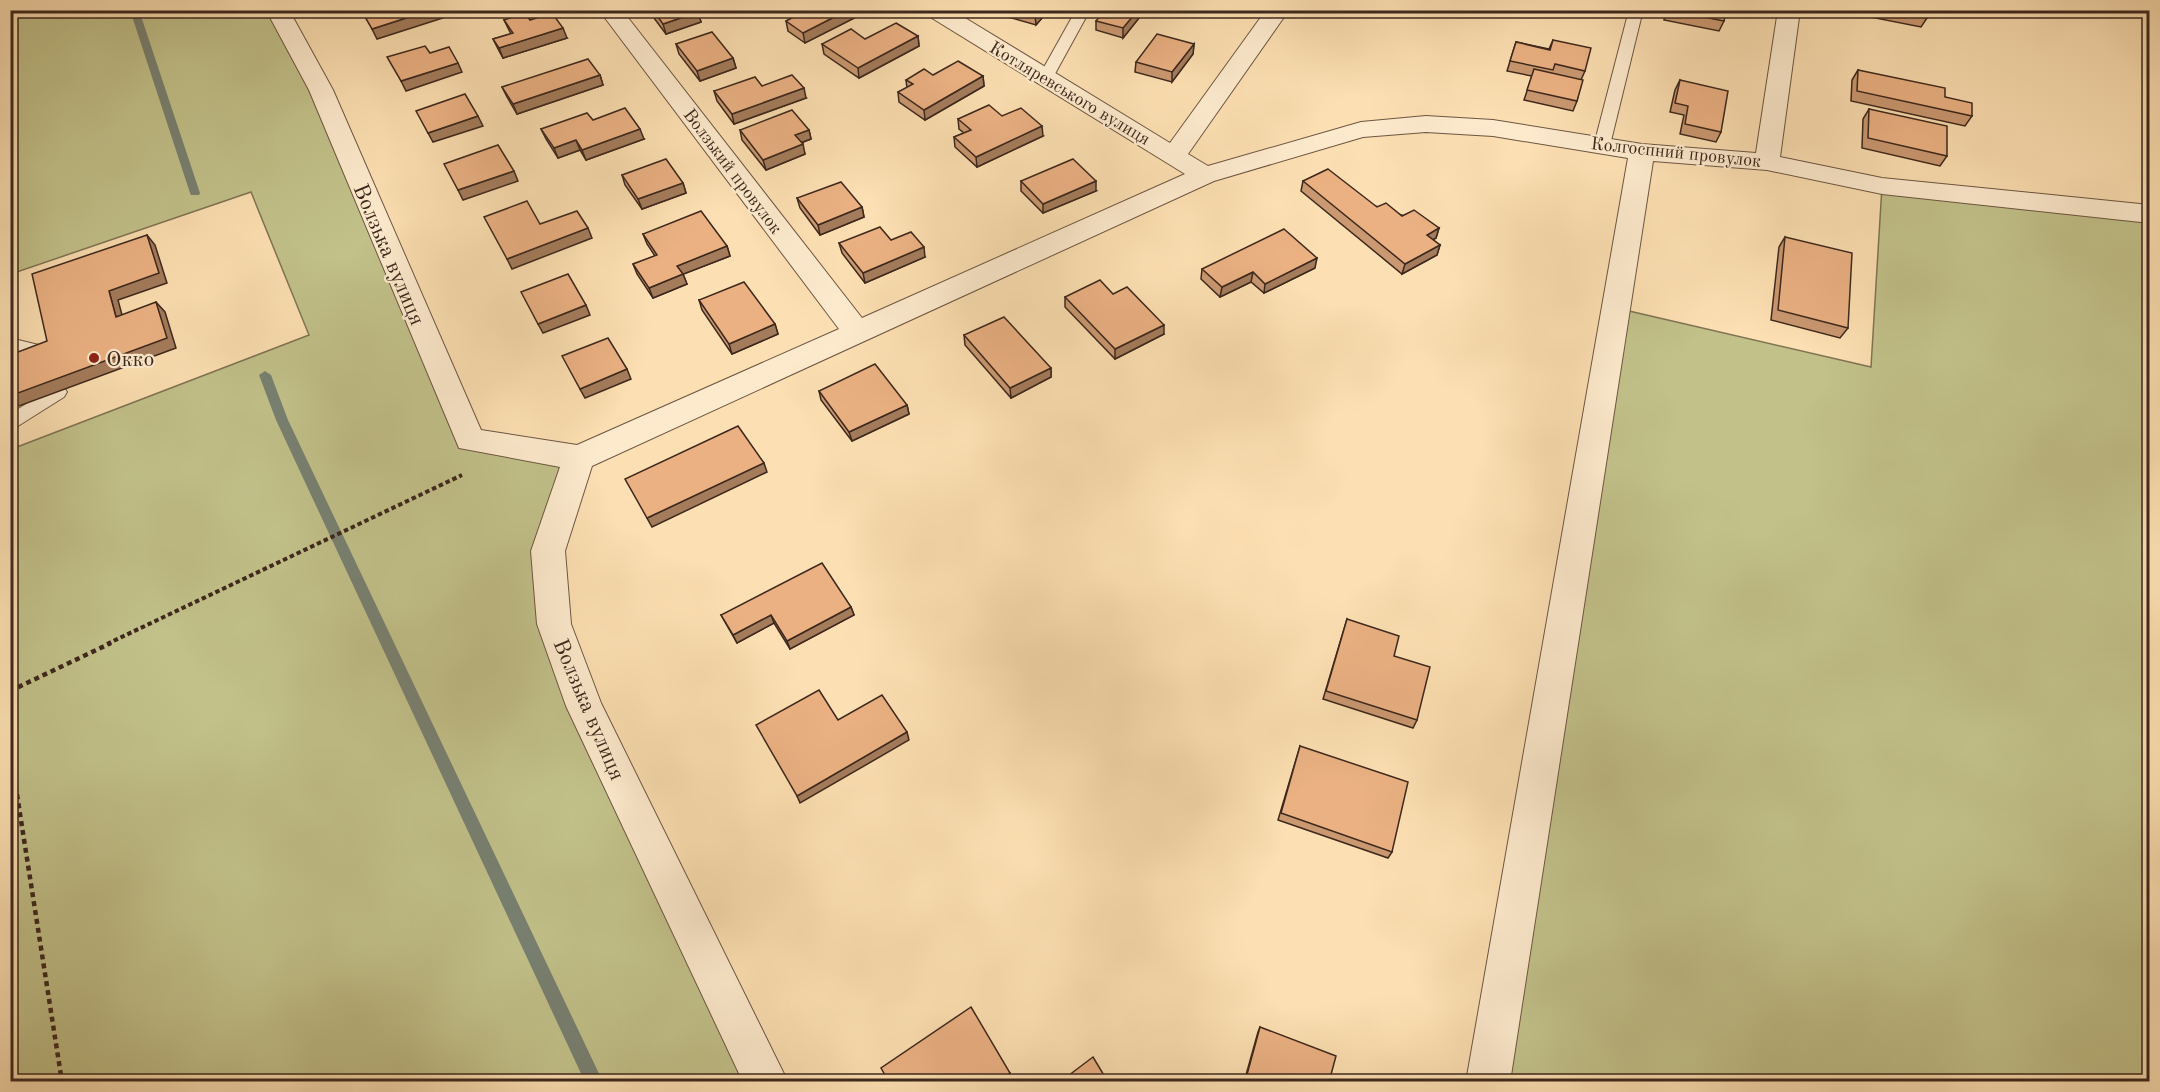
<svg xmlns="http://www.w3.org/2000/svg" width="2160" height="1092" viewBox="0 0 2160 1092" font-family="'Old Standard TT',serif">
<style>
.green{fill:#c2c18a;stroke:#807454;stroke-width:1.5}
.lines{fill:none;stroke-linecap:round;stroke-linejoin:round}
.stream{fill:#788172;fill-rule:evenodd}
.service-casing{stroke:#6d5642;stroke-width:2}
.minor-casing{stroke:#6d5642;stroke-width:2}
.path-far1{stroke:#3d281d;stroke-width:4;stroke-dasharray:4.5 3;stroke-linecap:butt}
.path{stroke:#3d281d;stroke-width:4.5;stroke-dasharray:5 4;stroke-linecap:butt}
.service{fill:#fdeacd;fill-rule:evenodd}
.minor{fill:#fdeacd;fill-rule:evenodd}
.wall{fill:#ca9871;stroke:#3d281d;stroke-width:1.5}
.shaded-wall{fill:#a47c5c;stroke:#3d281d;stroke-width:1.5}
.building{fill:#ebb183;stroke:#3d281d;stroke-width:1.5}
.poi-dot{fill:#8f2418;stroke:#fdeacd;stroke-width:2}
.labels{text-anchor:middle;stroke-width:4.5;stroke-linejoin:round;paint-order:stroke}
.far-street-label{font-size:18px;fill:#3d281d;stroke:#fdeacd}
.street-label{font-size:22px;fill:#3d281d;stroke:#fdeacd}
.poi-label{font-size:22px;fill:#3d281d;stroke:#fdeacd;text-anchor:start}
</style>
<rect width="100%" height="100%" fill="#fcdfb2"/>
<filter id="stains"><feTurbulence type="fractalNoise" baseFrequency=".00333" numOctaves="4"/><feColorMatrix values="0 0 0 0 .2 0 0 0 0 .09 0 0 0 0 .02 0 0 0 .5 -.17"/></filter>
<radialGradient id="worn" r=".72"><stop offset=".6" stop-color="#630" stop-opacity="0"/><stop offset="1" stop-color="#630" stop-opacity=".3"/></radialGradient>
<g class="green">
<path d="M11 11H277L470 440 579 458 548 551 554 624 766 1081H11L10 451 17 447 309 335 251 192 11 274Z"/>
<path d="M1882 186 2149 214V1081L1488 1082 1616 308 1871 367Z"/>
</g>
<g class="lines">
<g class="stream">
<path d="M130 10H139L200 193 199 195H191L190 193Z"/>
<path d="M265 371 271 375 288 420 603 1082H585L276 420 259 375Z"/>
</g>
<defs>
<g id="service">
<path d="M1076 10H1090L1051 81H1041L1038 78Z"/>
<path d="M1629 10H1643L1610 145 1602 150 1594 145Z"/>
<path d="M10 338 55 349 57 354 55 359 48 361 10 352Z"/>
<path d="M57 385 64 387 67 392 64 397 10 431V414Z"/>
</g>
<path id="minor" d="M266 10H289L333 90 481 430 577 445 839 329 599 10H622L862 318 1185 174 927 15 924 10H952L1170 143 1266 10H1289L1188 154 1208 166 1361 122 1426 116 1493 120 1642 144 1756 153 1778 10H1800L1780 157 1882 178 2150 205V223L1882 194 1767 170 1653 161 1510 1082H1466L1628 158 1493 136 1426 132 1363 137 1214 181 592 466 565 551 571 624 601 703 788 1082H743L566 706 537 624 531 551 560 467 459 448 309 90Z"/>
</defs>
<use href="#service" class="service-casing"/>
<use href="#minor" class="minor-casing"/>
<path class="path-far1" d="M107 644 462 475"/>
<g class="path">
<path d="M10 691 111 643"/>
<path d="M10 750 62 1082"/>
</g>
<use href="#service" class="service"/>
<use href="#minor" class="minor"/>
</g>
<g class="wall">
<path d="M648 10H697L701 22 666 34Z"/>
<path d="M804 10H870L805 43 788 31 786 21 804 12Z"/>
<path d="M984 10H1049L1036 25Z"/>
<path d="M1666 10H1726L1724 21 1719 31 1664 20Z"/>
<path d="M1866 10H1927V18L1921 27 1865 16Z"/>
<path d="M2044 10H2074L2069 17 2044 12Z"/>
<path d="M1143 13 1123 38 1096 30V21Z"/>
<path d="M504 20H530L567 38 503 58 498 49 493 39 511 34Z"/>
<path d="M918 36 919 46 859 78 824 54 822 44 865 39Z"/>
<path d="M1553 40 1585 71 1581 80 1577 101 1573 111 1524 100 1532 76 1507 71 1516 42 1549 49Z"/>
<path d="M676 44 733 58 736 68 700 81 679 54Z"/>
<path d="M1194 44 1193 54 1172 82 1135 72 1136 62Z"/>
<path d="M1858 70 1945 97 1972 116 1965 126 1851 101 1852 80Z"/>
<path d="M600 75 603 85 517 114 507 97 502 87Z"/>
<path d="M933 75 983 76 984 86 925 120 899 102 898 92 907 88 906 80Z"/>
<path d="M1680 80 1721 132 1716 142 1680 134 1684 115 1670 112 1675 90Z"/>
<path d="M762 86 806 98 734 124 717 101 714 91Z"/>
<path d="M1869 109 1947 156 1940 166 1862 148 1863 119Z"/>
<path d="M958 119 1043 136 977 167 955 147 954 137 964 133 959 129Z"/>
<path d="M593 120 644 139 586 160 580 150 558 158 546 139 541 129Z"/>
<path d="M740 130H809L811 139 801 143 805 154 766 170 742 140Z"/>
<path d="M622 175 683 183 686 193 642 209 625 185Z"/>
<path d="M1021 181 1096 191 1043 213 1021 191Z"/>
<path d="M1303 181 1439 228 1436 238 1433 240 1440 245 1437 255 1402 274 1301 191Z"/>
<path d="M797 198 862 207 864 217 820 235 800 208Z"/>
<path d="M643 234 727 246 730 256 683 274 687 284 653 298 637 274 633 264 655 256 647 244Z"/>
<path d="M1785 237 1848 328 1840 338 1771 320 1779 247Z"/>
<path d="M891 240 925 257 865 283 842 253 839 243Z"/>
<path d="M1315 268 1264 293 1251 282 1220 297 1201 279 1202 269Z"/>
<path d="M1113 294 1164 334 1115 359 1065 307V297Z"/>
<path d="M699 300 775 324 778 334 732 354 702 310Z"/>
<path d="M964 335 1051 368V377L1011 398 965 345Z"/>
<path d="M819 391 907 405 909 414 852 441 821 400Z"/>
<path d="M851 607 854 615 790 649 774 623 737 643 721 615Z"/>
<path d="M1347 619 1417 720 1413 728 1323 699Z"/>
<path d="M1300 746 1392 852 1388 858 1278 820Z"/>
<path d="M1260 1027 1329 1082H1244L1258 1032Z"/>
</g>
<g class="shaded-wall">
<path d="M431 10H447L449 16 377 39 372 29Z"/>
<path d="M848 10H870L805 43 803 33Z"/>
<path d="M1040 10H1049L1036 25 1035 15Z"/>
<path d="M1138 10H1143V13L1123 38V28Z"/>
<path d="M698 12 701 22 666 34 663 24Z"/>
<path d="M563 28 567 38 503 58 499 48Z"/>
<path d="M918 36 919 46 859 78 858 68Z"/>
<path d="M1194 44 1193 54 1172 82V72Z"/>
<path d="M733 58 736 68 700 81 697 71Z"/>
<path d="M458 63 462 72 406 91 401 81Z"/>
<path d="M600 75 603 85 517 114 513 104Z"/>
<path d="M983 76 984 86 925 120 924 110Z"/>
<path d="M804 88 806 98 734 124 732 114Z"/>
<path d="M478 116 483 126 433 142 428 133Z"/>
<path d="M1042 126 1043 136 977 167 976 157Z"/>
<path d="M640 129 644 139 586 160 582 150Z"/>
<path d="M809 130 811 139 797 144 795 135Z"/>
<path d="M576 140 580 150 558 158 554 148Z"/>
<path d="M803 144 805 154 766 170 763 160Z"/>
<path d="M514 171 518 181 463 200 458 190Z"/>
<path d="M1096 181V191L1043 213V204Z"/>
<path d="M683 183 686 193 642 209 638 199Z"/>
<path d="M862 207 864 217 820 235 818 225Z"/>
<path d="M588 228 592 238 512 269 507 259Z"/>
<path d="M1439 228 1436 238 1424 245 1427 235Z"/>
<path d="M147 235 155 245 167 283 118 300 125 326 116 317 109 291Z"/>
<path d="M1440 245 1437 255 1402 274 1405 264Z"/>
<path d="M727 246 730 256 681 275 677 266Z"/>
<path d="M924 247 925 257 865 283 863 273Z"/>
<path d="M1317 258 1315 268 1264 293 1265 284Z"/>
<path d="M1253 272 1251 282 1220 297 1222 287Z"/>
<path d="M683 274 687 284 653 298 649 288Z"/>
<path d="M156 302 165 312 176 348 19 406 10 398V396Z"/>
<path d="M586 305 590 315 543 333 538 324Z"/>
<path d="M775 324 778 334 732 354 729 344Z"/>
<path d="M1164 325V334L1115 359V349Z"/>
<path d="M1051 368V377L1011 398 1010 388Z"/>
<path d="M627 369 631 379 585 398 580 389Z"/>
<path d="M907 405 909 414 852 441 849 432Z"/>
<path d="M764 463 767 472 652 527 647 518Z"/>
<path d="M851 607 854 615 790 649 787 641Z"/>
<path d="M771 615 774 623 737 643 733 635Z"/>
<path d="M907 732 909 740 800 803 797 796Z"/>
<path d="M1010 1073 1011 1077 1005 1082H998Z"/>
</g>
<g class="building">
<path d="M361 10H431L372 29Z"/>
<path d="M653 10H697L698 12 663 24Z"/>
<path d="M807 10H848L803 33 786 21Z"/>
<path d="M1018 10H1040L1035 15Z"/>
<path d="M1105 10H1138L1123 28 1096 21Z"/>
<path d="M1670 10H1726L1724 21Z"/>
<path d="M1892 10H1927V18Z"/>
<path d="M525 13 530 20 552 13 563 28 499 48 493 39 513 33 504 20Z"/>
<path d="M896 23 918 36 858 68 822 44 851 29 865 39Z"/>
<path d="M712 32 733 58 697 71 676 44Z"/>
<path d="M1157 34 1194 44 1172 72 1136 62Z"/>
<path d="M1553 40 1591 48 1585 71 1555 64 1553 70 1510 61 1516 42 1550 50Z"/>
<path d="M425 46 430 53 449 47 458 63 401 81 387 57Z"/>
<path d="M588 59 600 75 513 104 502 87Z"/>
<path d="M958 61 983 76 924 110 898 92 913 84 906 80 924 69 933 75Z"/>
<path d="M1534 69 1583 80 1577 101 1527 90Z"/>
<path d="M1858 70 1945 88V97L1972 103V116L1857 91Z"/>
<path d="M792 75 804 88 732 114 714 91 755 77 762 86Z"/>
<path d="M1680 80 1728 91 1721 132 1685 124 1688 106 1675 103Z"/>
<path d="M465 94 478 116 428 133 416 111Z"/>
<path d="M989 105 1002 116 1021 108 1042 126 976 157 954 137 971 130 958 119Z"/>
<path d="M625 108 640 129 582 150 576 140 554 148 541 129 587 113 593 120Z"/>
<path d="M1869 109 1947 126V156L1868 138Z"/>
<path d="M792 110 809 130 795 135 803 144 763 160 740 130Z"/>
<path d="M498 145 514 171 458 190 444 164Z"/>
<path d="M666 159 683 183 638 199 622 175Z"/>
<path d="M1073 159 1096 181 1043 204 1021 181Z"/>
<path d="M1328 169 1377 207 1386 203 1402 216 1414 210 1439 228 1427 235 1440 245 1405 264 1303 181Z"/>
<path d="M841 182 862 207 818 225 797 198Z"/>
<path d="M527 201 540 224 577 211 588 228 507 259 484 217Z"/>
<path d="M701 211 727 246 677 266 683 274 649 288 633 264 657 255 643 234Z"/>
<path d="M880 227 891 240 911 232 924 247 863 273 839 243Z"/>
<path d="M1284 229 1317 258 1265 284 1253 272 1222 287 1202 269Z"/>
<path d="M147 235 159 273 109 291 116 317 156 302 167 338 10 396V355L47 341 32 274Z"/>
<path d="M1785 237 1852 253 1848 328 1778 310Z"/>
<path d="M568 274 586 305 538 324 521 292Z"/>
<path d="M1100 280 1113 294 1127 287 1164 325 1115 349 1065 297Z"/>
<path d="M744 282 775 324 729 344 699 300Z"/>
<path d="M1004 317 1051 368 1010 388 964 335Z"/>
<path d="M608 338 627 369 580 389 562 356Z"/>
<path d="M875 364 907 405 849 432 819 391Z"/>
<path d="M738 426 764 463 647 518 625 479Z"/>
<path d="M822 563 851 607 787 641 771 615 733 635 721 615Z"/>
<path d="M1347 619 1399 636 1394 656 1430 667 1417 720 1326 691Z"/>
<path d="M819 690 838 720 882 695 907 732 797 796 756 725Z"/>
<path d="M1300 746 1408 782 1392 852 1281 813Z"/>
<path d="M971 1007 1010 1073 998 1082H889L881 1068Z"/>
<path d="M1260 1027 1336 1056 1329 1082H1245Z"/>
<path d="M1093 1057 1108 1082H1060Z"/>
</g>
<circle class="poi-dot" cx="94" cy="358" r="6"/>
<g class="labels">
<g class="far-street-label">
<text transform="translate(1070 93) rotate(31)" y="6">Котляревського вулиця</text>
<text transform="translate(1676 152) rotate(6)" y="6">Колгоспний провулок</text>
<text transform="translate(733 171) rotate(53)" y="6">Волзький провулок</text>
</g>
<g class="street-label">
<text transform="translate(390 254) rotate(67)" y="8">Волзька вулиця</text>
<text transform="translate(590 709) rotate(67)" y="8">Волзька вулиця</text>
</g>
<g class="poi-label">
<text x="106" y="366">Окко</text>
</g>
</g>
<rect width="2160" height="1092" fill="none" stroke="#fcdfb2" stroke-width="36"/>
<rect x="12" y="12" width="2136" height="1068" fill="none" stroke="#3d281d" stroke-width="3"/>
<rect x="18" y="18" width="2124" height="1056" fill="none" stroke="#3d281d" stroke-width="1.5"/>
<rect width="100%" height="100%" filter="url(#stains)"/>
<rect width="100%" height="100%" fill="url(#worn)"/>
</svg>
